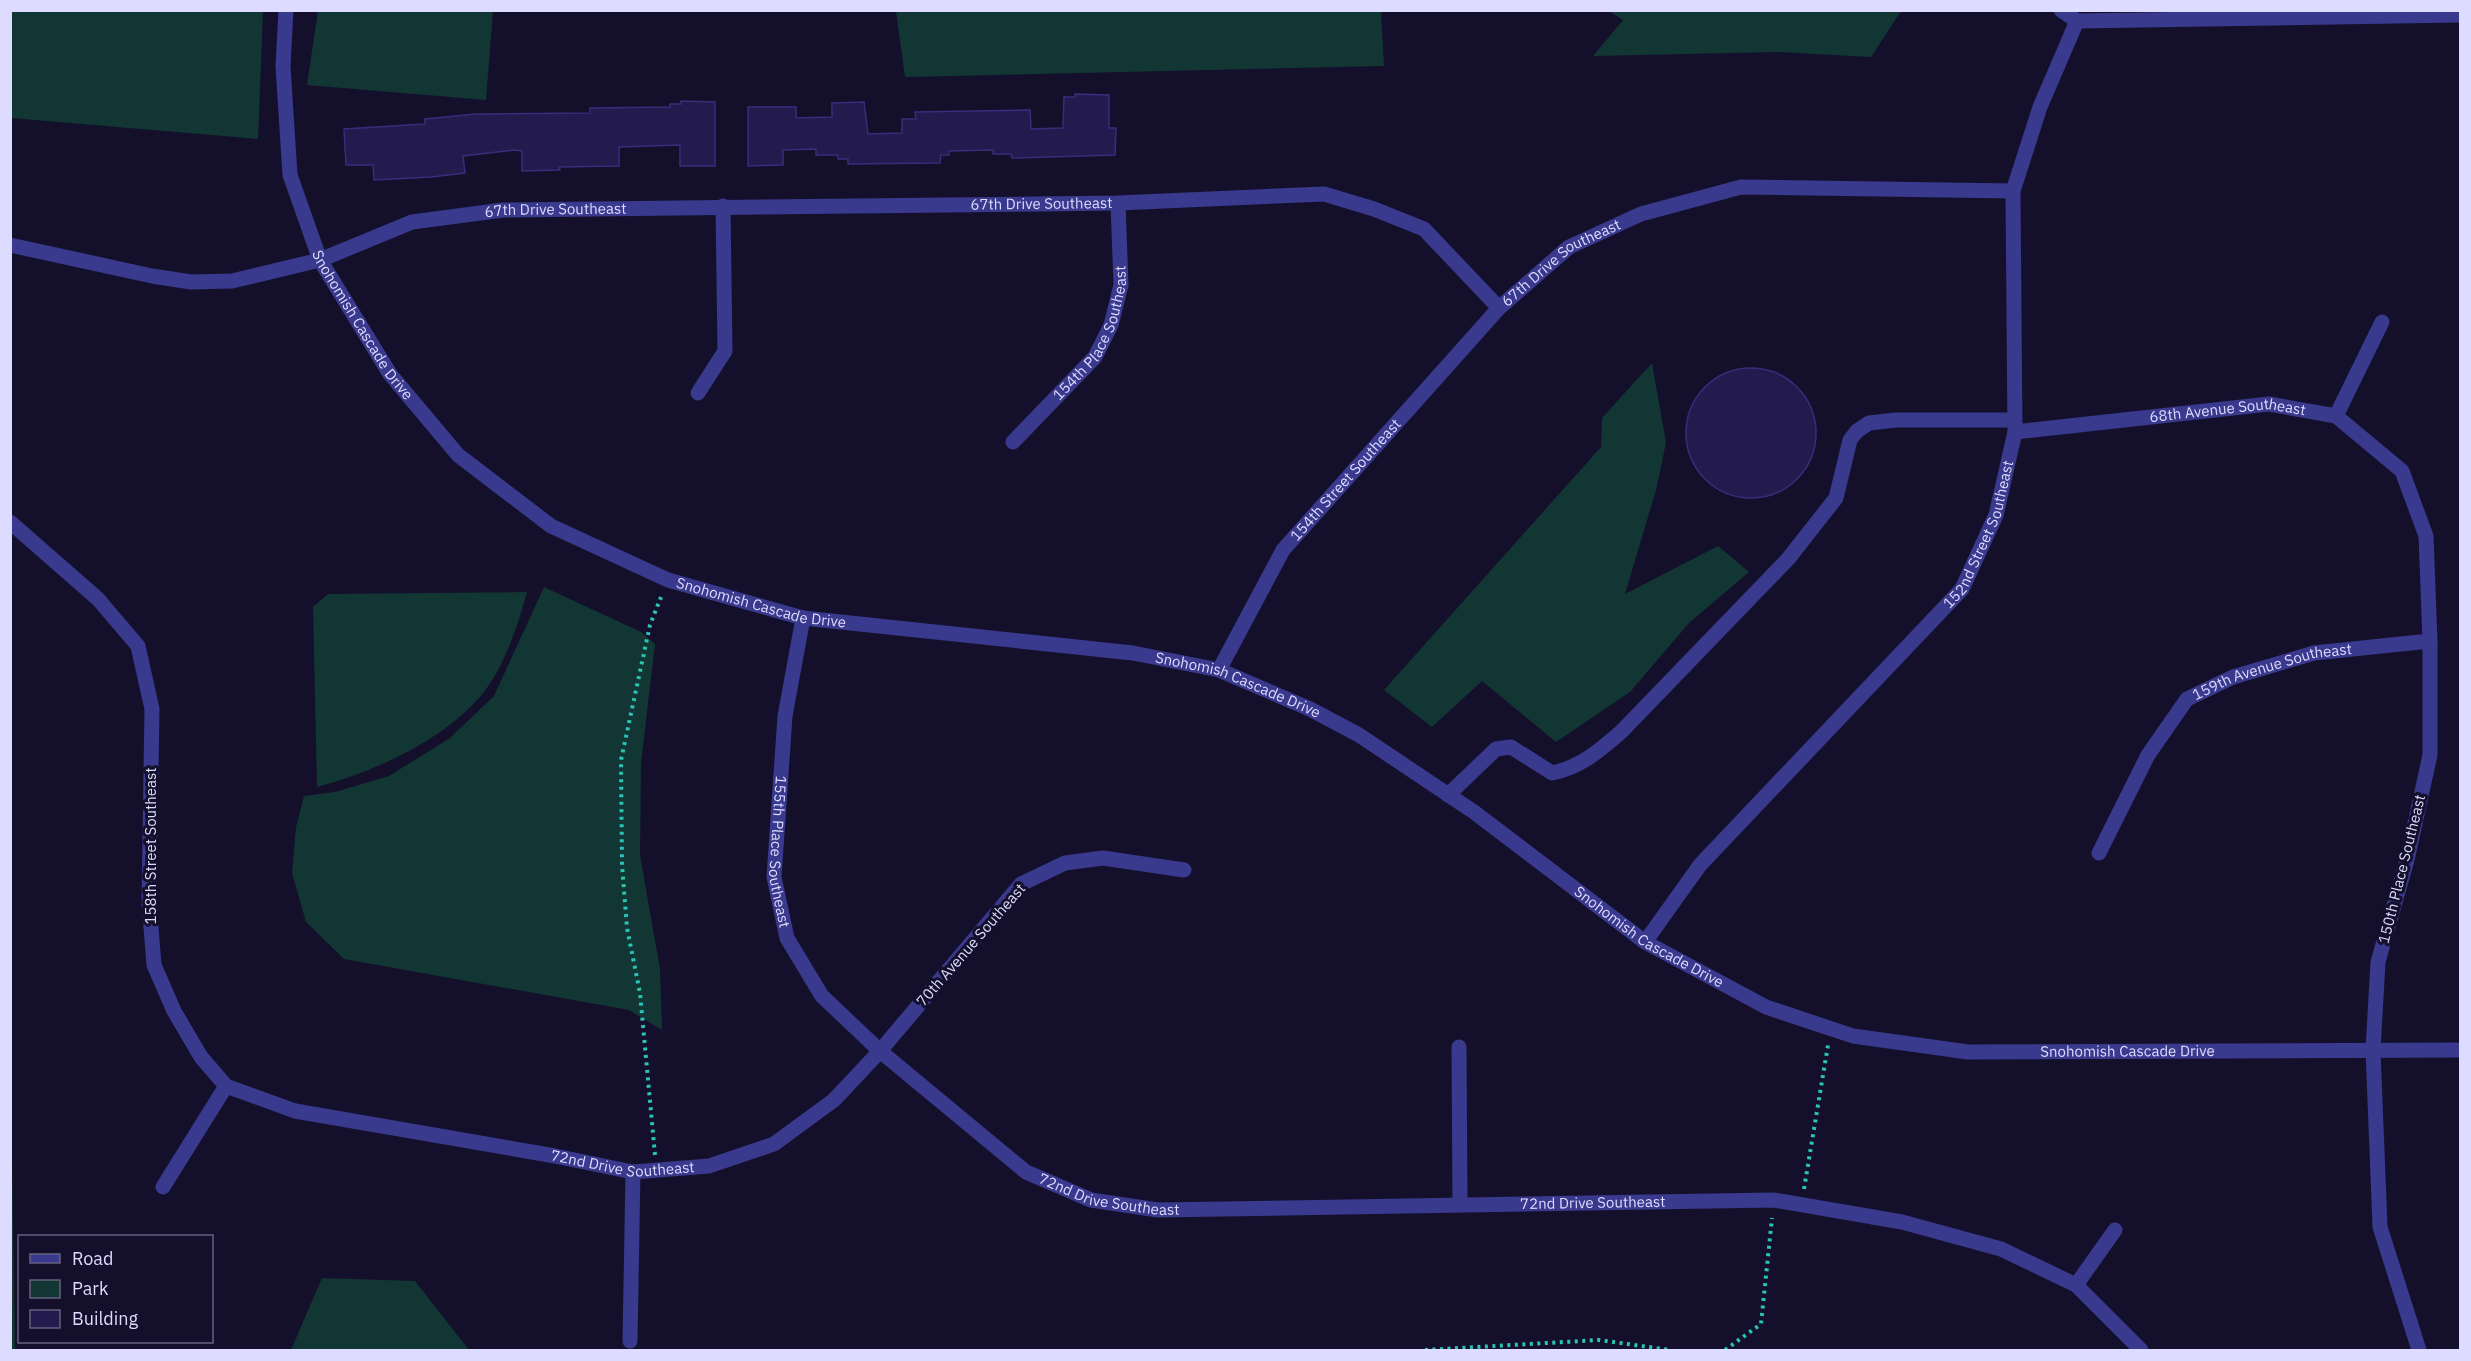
<svg xmlns="http://www.w3.org/2000/svg" width="2471" height="1361" viewBox="0 0 2471 1361" font-family="'IBM Plex Sans',sans-serif">
<style>
.green{fill:#123633}
.building{fill:#231b4e;stroke:#392c7b;stroke-width:1.5}
.lines{fill:none;stroke-linecap:round;stroke-linejoin:round}
.path{stroke:#2bc3b4;stroke-width:4;stroke-dasharray:3 4.5;stroke-linecap:butt}
.minor{stroke:#39398d;stroke-width:15}
.labels{text-anchor:middle;stroke-width:6;stroke-linejoin:round;paint-order:stroke}
.street-label{font-size:15px;fill:#dddbff;stroke:#14102c}
</style>
<rect width="100%" height="100%" fill="#14102c"/>
<g class="green">
<path d="M10 11H263L258 139 11 118Z"/>
<path d="M318 11H493L486 100 307 85Z"/>
<path d="M896 11H1381L1384 66 905 77Z"/>
<path d="M1609 11H1901L1871 57 1779 52 1593 56 1623 20Z"/>
<path d="M1652 363 1666 443 1656 490 1625 594 1718 546 1749 572 1689 623 1630 692 1556 742 1482 681 1432 727 1384 690 1601 447 1602 418Z"/>
<path d="M544 587 641 632 655 644 641 763 640 855 660 969 662 1030 629 1010 344 959 306 922 292 873 296 827 304 796 335 792 389 776 450 738 494 696Z"/>
<path d="M527 592C517 628 503 672 477 700 438 743 373 772 317 787L313 607 328 594Z"/>
<path d="M11 1089 15 1350H10Z"/>
<path d="M322 1278 415 1281 469 1350H291Z"/>
</g>
<g class="building">
<path d="M1075 94 1109 95V128H1116L1115 155 1012 158 1011 154H993V150L949 151V155H941L940 163 848 164V159H838V155H816V149L783 150V165L748 166V107H796V118L832 117V103L864 102 868 134 902 133V119H916L915 112 1030 110 1031 129 1063 128 1064 97H1075Z"/>
<path d="M681 101 715 102V166H680V145L619 147V166L559 167 560 170 522 171V151L515 150 463 156 465 173 431 177 374 180 373 165H346L344 129 425 124V119L476 114 590 113V108L670 107V104H681Z"/>
<circle cx="1751" cy="433" r="65"/>
</g>
<g class="lines">
<g class="path">
<path d="M655 1155 640 993 627 928 622 865 621 760 650 625 661 597"/>
<path d="M1804 1189 1828 1045"/>
<path d="M1425 1350 1599 1340 1670 1350"/>
<path d="M1725 1350 1761 1324 1772 1218"/>
</g>
<g class="minor">
<path id="s1" d="M286 10 283 66 290 175 320 260 390 374 458 455 551 526 668 580 803 618 1133 653 1219 670 1310 709 1359 735 1474 812 1645 942 1766 1007 1853 1036 1968 1052 2460 1050"/>
<path d="M2061 10 2077 21 2460 15"/>
<path id="s2" d="M10 245 152 276 191 282 232 281 320 260 412 222 503 210 1118 203 1324 194 1374 209 1424 229 1499 308"/>
<path d="M698 393 725 351 723 206"/>
<path d="M2336 416 2382 322"/>
<path id="s3" d="M2015 432 2269 404 2336 416 2402 471 2426 536 2430 641V755L2407 860 2378 962 2373 1050 2380 1227 2419 1350"/>
<path id="s4" d="M1013 442 1095 357 1111 325 1121 285 1118 203"/>
<path id="s5" d="M10 522 98 599 138 646 152 709 149 902 154 965 174 1011 201 1057 226 1086 295 1111 555 1156 633 1172 709 1166 774 1144 834 1100 880 1051 1021 884 1065 863 1103 858 1184 870"/>
<path id="s6" d="M803 618 785 716 774 877 787 938 822 996 880 1051 1026 1172 1091 1200 1158 1210 1774 1200 1902 1222 2001 1249 2076 1285 2141 1350"/>
<path id="s7" d="M1219 670 1283 550 1499 308 1569 247 1641 214 1741 187 2013 191"/>
<path d="M1448 795 1496 749 1511 747 1552 773C1581 767 1599 751 1621 732L1788 559 1836 498 1850 440 1857 431 1869 423 1896 420H2014"/>
<path id="s8" d="M2099 853 2148 755 2187 699 2233 677 2314 653 2430 641"/>
<path id="s9" d="M1645 942 1700 865 1962 589 1996 515 2015 432 2013 191 2040 107 2077 21"/>
<path d="M1459 1047 1460 1205"/>
<path d="M163 1187 226 1086"/>
<path d="M2076 1285 2115 1230"/>
<path d="M630 1341 633 1172"/>
</g>
</g>
<g class="labels">
<g class="street-label">
<text dy="5" stroke="none"><textPath href="#s2" startOffset="1046">67th Drive Southeast</textPath></text>
<text dy="5" stroke="none"><textPath href="#s2" startOffset="560">67th Drive Southeast</textPath></text>
<text dy="5" stroke="none"><textPath href="#s7" startOffset="538">67th Drive Southeast</textPath></text>
<text dy="5" stroke="none"><textPath href="#s1" startOffset="333">Snohomish Cascade Drive</textPath></text>
<text dy="5" stroke="none"><textPath href="#s4" startOffset="138">154th Place Southeast</textPath></text>
<text dy="5" stroke="none"><textPath href="#s3" startOffset="214">68th Avenue Southeast</textPath></text>
<text dy="5" stroke="none"><textPath href="#s7" startOffset="230">154th Street Southeast</textPath></text>
<text dy="5" stroke="none"><textPath href="#s9" startOffset="532">152nd Street Southeast</textPath></text>
<text dy="5" stroke="none"><textPath href="#s1" startOffset="837">Snohomish Cascade Drive</textPath></text>
<text dy="5" stroke="none"><textPath href="#s8" startOffset="268">159th Avenue Southeast</textPath></text>
<text dy="5" stroke="none"><textPath href="#s1" startOffset="1323">Snohomish Cascade Drive</textPath></text>
<text transform="translate(151 846) rotate(-90)" y="5">158th Street Southeast</text>
<text dy="5" stroke="none"><textPath href="#s6" startOffset="236">155th Place Southeast</textPath></text>
<text transform="translate(2402 869) rotate(-76)" y="5">150th Place Southeast</text>
<text dy="5" stroke="none"><textPath href="#s1" startOffset="1809">Snohomish Cascade Drive</textPath></text>
<text transform="translate(971 945) rotate(-49)" y="5">70th Avenue Southeast</text>
<text dy="5" stroke="none"><textPath href="#s1" startOffset="2313">Snohomish Cascade Drive</textPath></text>
<text dy="5" stroke="none"><textPath href="#s5" startOffset="1047">72nd Drive Southeast</textPath></text>
<text dy="5" stroke="none"><textPath href="#s6" startOffset="748">72nd Drive Southeast</textPath></text>
<text dy="5" stroke="none"><textPath href="#s6" startOffset="1234">72nd Drive Southeast</textPath></text>
</g>
</g>
<rect width="2471" height="1361" fill="none" stroke="#dddbff" stroke-width="24"/>
<rect x="18" y="1235" width="195" height="108" fill="#14102c" stroke="#646180" stroke-width="1.5"/>
<rect x="30" y="1254" width="30" height="9" fill="#39398d" stroke="#646180" stroke-width="1.5"/>
<text x="72" y="1265" font-size="18" fill="#dddbff">Road</text>
<rect x="30" y="1280" width="30" height="18" fill="#123633" stroke="#646180" stroke-width="1.5"/>
<text x="72" y="1295" font-size="18" fill="#dddbff">Park</text>
<rect x="30" y="1310" width="30" height="18" fill="#231b4e" stroke="#646180" stroke-width="1.5"/>
<text x="72" y="1325" font-size="18" fill="#dddbff">Building</text>
</svg>
